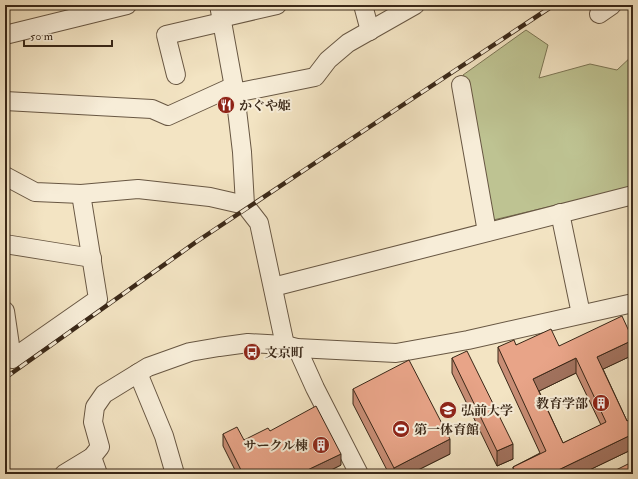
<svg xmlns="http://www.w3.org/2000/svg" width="638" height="479" viewBox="0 0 638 479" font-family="'IM FELL Double Pica','Noto Serif JP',serif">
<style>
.green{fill:#bec392;stroke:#7c7655}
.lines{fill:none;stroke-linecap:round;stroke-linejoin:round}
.minor-casing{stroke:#685743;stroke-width:20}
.minor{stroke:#f7edd8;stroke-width:18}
.rail-casing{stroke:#3a2818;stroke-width:4.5}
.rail{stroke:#f7edd8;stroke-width:3;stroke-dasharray:9;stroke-linecap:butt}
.wall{fill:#c88d75;stroke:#3a2818;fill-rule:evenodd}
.shaded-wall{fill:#a2735f;stroke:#3a2818}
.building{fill:#e8a488;stroke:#3a2818;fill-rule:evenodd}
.labels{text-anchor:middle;stroke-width:4;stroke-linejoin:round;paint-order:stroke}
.poi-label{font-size:13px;font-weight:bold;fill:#3a2818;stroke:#f7edd8;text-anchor:start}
</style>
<rect width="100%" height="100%" fill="#f3e4c3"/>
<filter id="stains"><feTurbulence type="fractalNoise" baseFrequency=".005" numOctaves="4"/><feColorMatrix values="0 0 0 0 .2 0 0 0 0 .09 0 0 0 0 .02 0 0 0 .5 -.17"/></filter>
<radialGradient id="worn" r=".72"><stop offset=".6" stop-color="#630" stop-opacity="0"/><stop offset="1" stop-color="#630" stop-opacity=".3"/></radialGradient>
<path class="green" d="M526 30 548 45 539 78 590 64 617 70 633 55V187L489 221 463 75Z"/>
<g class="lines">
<defs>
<g id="minor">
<path d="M219 5 235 93 242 152 245 205 259 223 285 345"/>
<path d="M363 5 370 31"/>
<path d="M599 14 612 5"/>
<path d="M221 18 277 5"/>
<path d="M5 35 127 5"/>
<path d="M176 75 166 35 222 22"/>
<path d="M461 85 487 232"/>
<path d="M235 93 315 77 328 60 348 43 415 5"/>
<path d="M5 101 152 109 168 116 234 86"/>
<path d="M5 176 35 192 81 194 138 189 210 197 245 205"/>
<path d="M560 213 581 314"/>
<path d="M5 244 92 258"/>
<path d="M273 287 633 195"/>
<path d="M5 311 12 359 98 299 81 194"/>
<path d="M297 348 315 388 359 474"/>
<path d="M138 373 164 436 175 474"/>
<path d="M92 457 98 474"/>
<path d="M64 474 92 457 100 447 93 422 95 407 104 394 148 367 190 352 219 347 248 343 285 345 297 348 396 353 468 340 633 303"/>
</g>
</defs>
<use href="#minor" class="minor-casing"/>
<use href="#minor" class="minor"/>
<defs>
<path id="rail" d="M5 378 196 242 321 159 554 5"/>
</defs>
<use href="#rail" class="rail-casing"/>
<use href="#rail" class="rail"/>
</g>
<g class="wall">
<path d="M516 345 559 346 633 355 603 369 627 421 633 418V449L581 474H513V467L540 453 498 362V347ZM576 373 601 425 563 443 539 391Z"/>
<path d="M452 358 513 459 497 466 452 373Z"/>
<path d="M353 389 450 454 410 474H389L353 404Z"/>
<path d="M270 431 341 465 323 474H237L223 446V434L244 440Z"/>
</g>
<g class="shaded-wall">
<path d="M633 340V355L597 372V357Z"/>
<path d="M576 358V373L533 394V379Z"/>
<path d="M633 434V449L581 474H550Z"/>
<path d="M450 439V454L410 474H394V468Z"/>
<path d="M513 444V459L497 466V451Z"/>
<path d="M341 454V465L323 474H299Z"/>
</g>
<g class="building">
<path d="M622 316 633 340 597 357 627 421 633 418V434L550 474H516L513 467 546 451 498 347 514 340 516 345 551 329 559 346ZM576 358 606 422 563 443 533 379Z"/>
<path d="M467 351 513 444 497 451 452 358Z"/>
<path d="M409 360 450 439 394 468 353 389Z"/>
<path d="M316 406 341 454 299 474H243L223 434 237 427 244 440 268 428 270 431Z"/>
<path d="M630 463 633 469V474H608Z"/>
<path d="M353 471 355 474H347Z"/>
<path d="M461 472 462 474H456Z"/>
</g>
<defs>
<symbol id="restaurant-disc" viewBox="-11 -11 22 22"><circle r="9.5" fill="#8f2418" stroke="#f7edd8"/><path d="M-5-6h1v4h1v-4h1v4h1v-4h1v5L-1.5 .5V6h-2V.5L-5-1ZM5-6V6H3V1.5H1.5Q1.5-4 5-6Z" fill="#fff"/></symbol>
<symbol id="bus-disc" viewBox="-11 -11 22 22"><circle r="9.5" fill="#8f2418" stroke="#f7edd8"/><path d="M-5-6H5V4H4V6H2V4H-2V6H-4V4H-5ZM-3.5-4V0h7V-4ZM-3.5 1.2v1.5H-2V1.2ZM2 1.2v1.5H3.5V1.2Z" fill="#fff"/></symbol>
<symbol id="building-disc" viewBox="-11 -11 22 22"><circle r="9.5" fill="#8f2418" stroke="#f7edd8"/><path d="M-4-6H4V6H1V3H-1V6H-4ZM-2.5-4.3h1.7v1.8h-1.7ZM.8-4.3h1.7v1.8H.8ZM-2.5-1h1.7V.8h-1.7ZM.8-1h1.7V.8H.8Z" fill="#fff"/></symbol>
<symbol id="university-disc" viewBox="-11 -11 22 22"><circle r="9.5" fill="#8f2418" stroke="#f7edd8"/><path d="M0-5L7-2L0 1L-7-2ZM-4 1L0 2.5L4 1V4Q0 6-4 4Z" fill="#fff"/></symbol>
<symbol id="stadium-disc" viewBox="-11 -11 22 22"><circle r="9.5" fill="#8f2418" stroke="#f7edd8"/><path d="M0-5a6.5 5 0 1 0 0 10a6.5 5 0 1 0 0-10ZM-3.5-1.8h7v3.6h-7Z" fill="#fff"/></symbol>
</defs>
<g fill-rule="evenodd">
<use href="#restaurant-disc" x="216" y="95" width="20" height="20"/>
<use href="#bus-disc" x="242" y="342" width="20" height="20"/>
<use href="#building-disc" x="591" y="393" width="20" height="20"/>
<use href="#university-disc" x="438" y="400" width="20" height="20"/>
<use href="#stadium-disc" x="391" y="419" width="20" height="20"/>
<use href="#building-disc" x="311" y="435" width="20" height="20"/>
</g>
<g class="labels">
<g class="poi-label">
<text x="239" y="110">かぐや姫</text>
<text x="265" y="357">文京町</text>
<text x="588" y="408" text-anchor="end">教育学部</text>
<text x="461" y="415">弘前大学</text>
<text x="414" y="434">第一体育館</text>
<text x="308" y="450" text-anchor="end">サークル棟</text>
</g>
</g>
<rect width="638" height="479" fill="none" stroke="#f3e4c3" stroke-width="20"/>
<rect x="6" y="6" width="626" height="467" fill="none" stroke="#3a2818" stroke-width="2"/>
<rect x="10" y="10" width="618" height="459" fill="none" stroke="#3a2818"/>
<path d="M24 40v6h88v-6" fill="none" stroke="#3a2818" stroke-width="2"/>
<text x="30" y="40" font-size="12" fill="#3a2818" stroke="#f7edd8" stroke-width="3" paint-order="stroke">50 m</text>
<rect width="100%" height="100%" filter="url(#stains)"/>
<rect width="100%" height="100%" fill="url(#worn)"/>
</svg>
